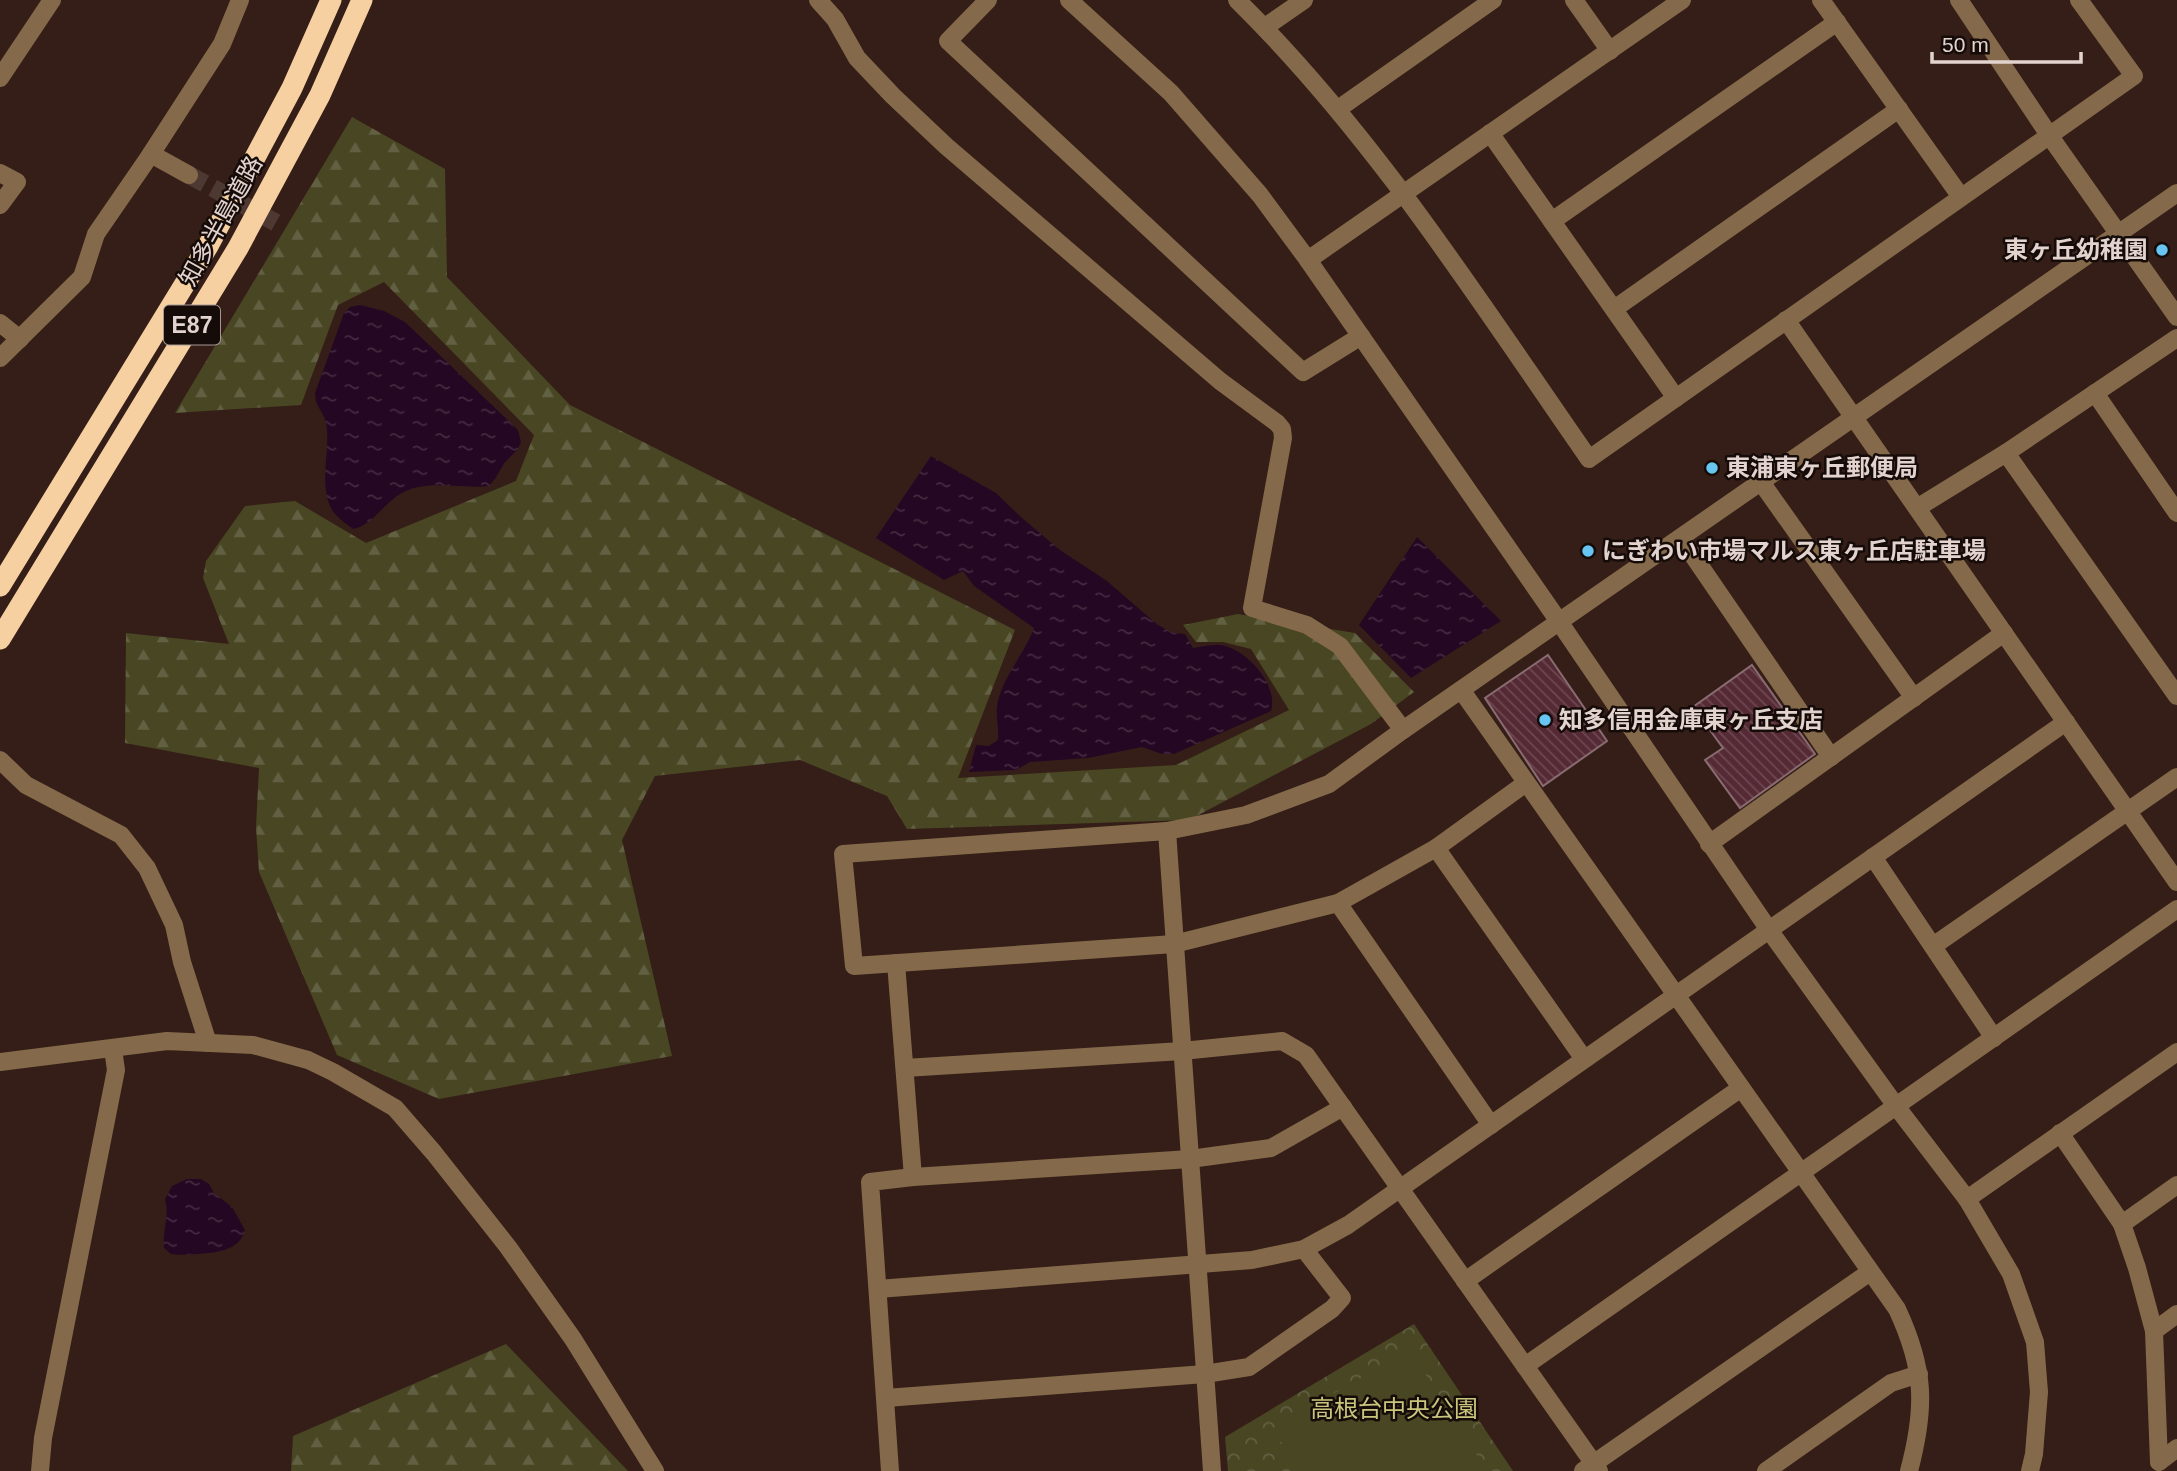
<svg xmlns="http://www.w3.org/2000/svg" width="2177" height="1471" viewBox="0 0 2177 1471" font-family="Arial,'Noto Sans JP',sans-serif">
<style>
.forest{fill:url(#forest-firs)}
.park{fill:url(#park-crowns)}
.pitch{fill:#484623}
.water{fill:url(#water-ripples)}
.building{fill:url(#building-back-hatch);stroke:#896c72;stroke-width:2}
.lines{fill:none;stroke-linecap:round;stroke-linejoin:round}
.minor-tunnel{stroke:#4e3932;stroke-width:18;stroke-dasharray:18 9;stroke-linecap:butt}
.minor{stroke:#846a4a;stroke-width:18}
.highway{stroke:#f7d0a1;stroke-width:21}
.poi-dot{fill:#68c4f0;stroke:#150b08;stroke-width:2.5}
.labels{text-anchor:middle;stroke-width:5;stroke-linejoin:round;paint-order:stroke}
.shield{fill:#150b08;stroke:#a59793;stroke-width:2}
.shield-label{font-size:23px;font-weight:bold;fill:#e3d3ce}
.street-label{font-size:24px;fill:#e3d3ce;stroke:#150b08}
.poi-label{font-size:24px;font-weight:bold;fill:#e3d3ce;stroke:#150b08;text-anchor:start}
.park-label{font-size:24px;fill:#cac57c;stroke:#150b08}
</style>
<defs>
<pattern id="forest-firs" width="22" height="20" patternUnits="userSpaceOnUse" patternTransform="scale(1.75)"><rect width="22" height="20" fill="#484623"/><path d="M5 1l3.5 6h-7zM16 11l3.5 6h-7z" fill="#626042"/></pattern>
<pattern id="park-crowns" width="20" height="18" patternUnits="userSpaceOnUse" patternTransform="scale(1.75)"><rect width="20" height="18" fill="#484623"/><path d="M2 6a3 3 0 1 1 6 0M12 15a3 3 0 1 1 6 0" fill="none" stroke="#626042"/></pattern>
<pattern id="water-ripples" width="26" height="14" patternUnits="userSpaceOnUse" patternTransform="scale(1.75)"><rect width="26" height="14" fill="#240722"/><path d="M2 4q2-2 4 0t4 0M15 11q2-2 4 0t4 0" fill="none" stroke="#442a41"/></pattern>
<pattern id="building-back-hatch" width="6" height="6" patternUnits="userSpaceOnUse" patternTransform="scale(1.75)"><rect width="6" height="6" fill="#552a35"/><path d="M-1 5l2 2M0 0l6 6M5-1l2 2" fill="none" stroke="#6d4851"/></pattern>
</defs>
<rect width="100%" height="100%" fill="#341e17"/>
<g class="forest">
<path d="M352 117 445 169 447 277 570 405 1015 630 958 778 1176 765 1289 710 1251 649 1223 642H1196L1183 625 1238 614 1355 633 1414 692 1371 724 1189 820 907 829 887 796 800 760 655 776 622 840 672 1056 439 1099 337 1055 259 872 256 827 259 768 125 743 126 633 229 644 203 578 206 561 245 506 295 501 366 543 516 481 534 435 384 282 338 305 301 405 175 413Z"/>
<path d="M506 1344 628 1471H291L293 1436Z"/>
</g>
<path class="park" d="M1414 1324 1513 1471H1228L1225 1437Z"/>
<path class="pitch" d="M1410 1350 1487 1471H1298L1273 1428Z"/>
<g class="water">
<path d="M360 305 384 311 405 322 518 430 521 442 518 449 505 462 495 479 489 486C462 489 431 480 406 491 384 501 373 526 353 529 345 523 334 516 330 506 319 480 331 449 326 423 323 410 315 407 315 393L344 313 350 307Z"/>
<path d="M931 456 996 493 1022 518 1060 550 1107 581 1158 625 1173 633 1185 634 1193 648C1201 647 1212 644 1220 645 1246 648 1279 685 1271 711L1174 754H1162L1142 747 1088 758 1030 762 1016 770 969 772 976 745 989 746 998 740C999 729 996 718 997 707 1000 680 1024 655 1034 628L974 586 963 571 944 580 876 538Z"/>
<path d="M1417 537 1501 621 1411 678 1359 625Z"/>
<path d="M187 1179H201L209 1184 214 1193 232 1207 245 1230C239 1256 202 1253 180 1255L171 1254 164 1248C162 1231 170 1215 165 1199L172 1186Z"/>
</g>
<g class="building">
<path d="M1548 655 1607 741 1543 786 1485 698Z"/>
<path d="M1752 665 1815 754 1740 808 1705 760 1723 748 1693 707Z"/>
</g>
<g class="lines">
<path class="minor-tunnel" d="M189 175 282 226"/>
<g class="minor">
<path d="M818 0 835 19 857 58 893 96 946 146 1220 381 1277 423 1282 429 1283 438 1252 608 1307 625 1340 646 1403 730"/>
<path d="M988 0 948 41 1303 372 1361 336"/>
<path d="M1069 0 1171 93 1260 195 1308 260 1560 623 1769 930 1896 1106 1967 1199 2011 1274 2035 1342 2039 1392 2034 1454 2030 1471"/>
<path d="M1237 0C1375 136 1479 301 1589 459L2134 76 2079 0"/>
<path d="M1574 0 1610 51"/>
<path d="M1821 0 1961 197"/>
<path d="M1959 0 2049 135 2177 317"/>
<path d="M1265 27 1304 0"/>
<path d="M0 78 52 0"/>
<path d="M1338 109 1493 0"/>
<path d="M1490 133 1676 398"/>
<path d="M0 173 17 182 0 205"/>
<path d="M189 175 151 154 222 44 240 0"/>
<path d="M1552 221 1837 22"/>
<path d="M1308 260 1682 0"/>
<path d="M1614 309 1899 109"/>
<path d="M1786 320 2177 882"/>
<path d="M0 323 20 339"/>
<path d="M0 358 82 277 96 234 151 154"/>
<path d="M2095 393 2177 513"/>
<path d="M2006 453 2177 696"/>
<path d="M1761 482 1914 698"/>
<path d="M1917 508 2006 453 2177 338"/>
<path d="M1681 538 1831 757"/>
<path d="M1462 691 1897 1309C1925 1369 1926 1407 1909 1471"/>
<path d="M0 760 26 785 121 835 147 868 174 925 182 962 208 1043"/>
<path d="M1526 783 1436 848 1338 903 1174 944 854 966 843 854 1167 831 1246 815 1329 784 1403 730 2177 193"/>
<path d="M1167 831 1212 1471"/>
<path d="M1709 844 2004 633"/>
<path d="M1436 848 1584 1059"/>
<path d="M1873 857 1994 1038"/>
<path d="M1338 903 1491 1125"/>
<path d="M1933 946 2177 777"/>
<path d="M896 963 913 1177"/>
<path d="M0 1062 167 1041 253 1045 308 1060 333 1072 395 1108 434 1153 508 1247 573 1339 655 1471"/>
<path d="M905 1068 1182 1051 1282 1041 1306 1055 1599 1471"/>
<path d="M2060 1133 2122 1224 2137 1268 2154 1331 2159 1462"/>
<path d="M1967 1199 2177 1052"/>
<path d="M2122 1224 2177 1185"/>
<path d="M1465 1281 1741 1088"/>
<path d="M878 1289 1252 1260 1304 1249 1348 1225 2066 722"/>
<path d="M2154 1331 2177 1314"/>
<path d="M1525 1366 2177 909"/>
<path d="M886 1398 1205 1374 1249 1367 1332 1309 1342 1298 1304 1249"/>
<path d="M2159 1462 2177 1448"/>
<path d="M40 1471 43 1438 116 1070 113 1049"/>
<path d="M890 1471 870 1182 913 1177 1190 1159 1271 1148 1343 1107"/>
<path d="M1583 1471 1870 1272"/>
<path d="M1766 1471 1891 1383 1919 1374"/>
</g>
<g class="highway">
<path d="M0 586 208 246 292 88 331 0"/>
<path d="M0 639 238 248 320 95 362 0"/>
</g>
</g>
<g class="poi-dot">
<circle cx="2162" cy="250" r="7"/>
<circle cx="1712" cy="468" r="7"/>
<circle cx="1588" cy="551" r="7"/>
<circle cx="1545" cy="720" r="7"/>
</g>
<g class="labels">
<rect class="shield" x="164" y="305.5" width="56" height="39" rx="5"/>
<g class="shield-label">
<text x="192" y="333">E87</text>
</g>
<g class="street-label">
<text transform="translate(221 221) rotate(-61)" y="8">知多半島道路</text>
</g>
<g class="poi-label">
<text x="2148" y="258" text-anchor="end">東ヶ丘幼稚園</text>
<text x="1726" y="476">東浦東ヶ丘郵便局</text>
<text x="1602" y="559">にぎわい市場マルス東ヶ丘店駐車場</text>
<text x="1559" y="728">知多信用金庫東ヶ丘支店</text>
</g>
<g class="park-label">
<text x="1394" y="1417">高根台中央公園</text>
</g>
</g>
<path d="M1932 52v10h149v-10" fill="none" stroke="#e3d3ce" stroke-width="3.5"/>
<text x="1942" y="52" font-size="21" fill="#e3d3ce" stroke="#150b08" stroke-width="5" paint-order="stroke">50 m</text>
</svg>
